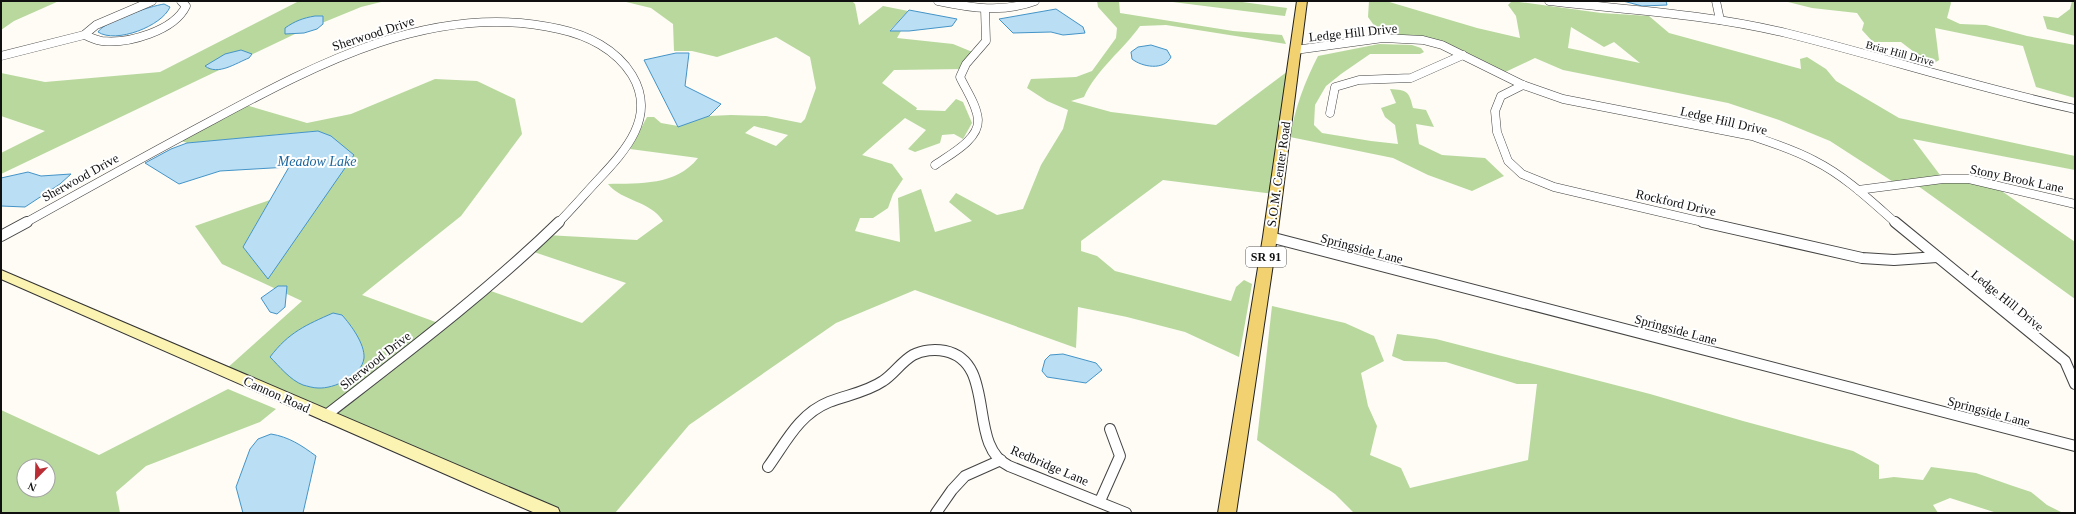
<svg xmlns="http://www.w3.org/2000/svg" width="2076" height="514" viewBox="0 0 2076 514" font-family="Georgia,serif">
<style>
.forest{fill:#b8d89e;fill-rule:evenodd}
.water{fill:#badef4;stroke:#4494c8}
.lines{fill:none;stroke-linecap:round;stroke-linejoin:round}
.minor-far1-casing{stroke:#434343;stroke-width:9}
.minor-casing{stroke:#434343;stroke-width:12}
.secondary-casing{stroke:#323232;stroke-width:2}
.primary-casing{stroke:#212121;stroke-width:2}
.minor-far1{stroke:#fff;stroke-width:8}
.minor{stroke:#fff;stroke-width:10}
.secondary{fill:#fbf3b2;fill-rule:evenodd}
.primary{fill:#f2d270;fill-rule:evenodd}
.labels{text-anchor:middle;stroke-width:4;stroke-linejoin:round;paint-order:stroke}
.far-street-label{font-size:11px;fill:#101010;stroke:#fff}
.shield{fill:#fff;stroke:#585858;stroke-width:1}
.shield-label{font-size:12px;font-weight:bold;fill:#101010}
.street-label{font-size:13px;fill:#101010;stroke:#fff}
.water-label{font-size:14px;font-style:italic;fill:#1e669e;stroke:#fff}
</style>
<rect width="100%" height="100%" fill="#fefcf4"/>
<g class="forest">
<path d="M1 1H59L14 21 1 30Z"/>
<path d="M299 1H385L361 7 295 34 1 174V153L45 131 1 116V73L45 82 160 72Z"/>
<path d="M622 1H852L855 4 859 25 883 6 908 11 890 30 901 31 897 38 953 44 970 51H978L963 69 894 70 882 83 917 108 916 110 945 111 956 99 963 102 972 123 963 139 954 134 942 135 940 143 915 152 908 149 926 130 905 118 862 155 892 164 903 179 893 194 888 208 873 218H860L855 231 900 242 898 198 921 189 935 232 972 221 949 202 956 193 997 215 1023 209 1041 165 1063 129 1068 110 1047 101 1027 88 1031 79 1076 77 1092 71 1116 38 1117 28 1098 7 1097 1H1119L1120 13 1233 31 1282 35 1286 44 1166 25 1140 26C1123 50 1096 70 1084 97L1071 101 1111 112 1216 125 1292 68 1275 194 1163 180 1081 241V251L1097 256 1115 271 1231 301 1236 287 1244 280 1252 284 1239 357 1185 332 1127 317 1078 307 1076 348 915 290 836 323 689 425 615 513H552L225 370 302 301 222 264 195 226 270 200 243 247 268 278 318 131 187 143 176 139 242 104 307 123 351 114 435 79 477 81 515 99 522 134 461 216 362 295 441 324 485 289 582 323 626 283 531 251 546 235 637 240 663 221C649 200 623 202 608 184 640 183 676 186 698 158L630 149 647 117H654L661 123 678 126 709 116 731 115 766 116 801 123 805 119 816 88 810 57 776 37 717 57 692 51H674L673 24 651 8ZM754 126 788 135 776 146 745 133Z"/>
<path d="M1165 1H1235L1287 8 1285 16Z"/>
<path d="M1369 1H1386L1477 28 1520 38 1516 16 1508 5 1512 1 1601 13 1649 16 1669 33 1801 69 1800 59 1807 57 1826 69 1836 81 1899 118 2075 156V170L1913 139 1943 179 1993 185 2075 242V299L1914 183 1898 185 1830 141 1779 120 1728 103 1563 70 1535 58 1501 74 1442 45 1383 38 1368 17ZM1571 27 1604 47 1614 42 1640 63 1568 48Z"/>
<path d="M1784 1H1950L1951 3 1947 18 1960 24 1986 25 2027 36 2075 45V98L2036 87 2023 46 1935 28 1939 60 1931 65 1901 42H1873L1862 30 1864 23 1857 13 1812 8Z"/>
<path d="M2072 1H2075V36L2047 29 2043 16 2058 18 2070 9Z"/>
<path d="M1379 44 1412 45 1421 48 1424 52 1420 54H1370L1341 74 1326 86 1315 105 1314 125 1322 133 1371 141 1398 144 1395 125 1385 117 1381 108 1396 103 1390 89C1407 90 1409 91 1413 108L1426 110 1434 127 1416 124 1419 144 1442 155 1485 158 1504 176 1472 191 1428 175 1393 158 1290 137C1295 108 1305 81 1318 56Z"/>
<path d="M1272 306 1345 323 1374 336 1384 361 1361 373 1368 406 1377 426 1370 455 1401 468 1410 488 1528 460 1537 384H1517L1446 362 1404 361 1392 356 1397 334 1436 339 1650 394 1743 421 1853 451 1879 465V479L1894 477 1923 480 1931 467 1976 473 2010 485 2031 492 2047 505 2063 513H1997L1950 498 1933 505 1938 513H1354L1335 494 1257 440Z"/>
<path d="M228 389 276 409 260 422 146 466 116 492 120 513H1V410L99 455ZM24 466H48V490H24Z"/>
</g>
<g class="water">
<path d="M1623 1H1666L1667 5 1642 6Z"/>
<path d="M164 4 170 7C162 26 116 44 98 32 104 21 151 6 164 4Z"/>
<path d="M1056 9 1083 27 1085 33 1063 35 1051 32 1013 33 999 19Z"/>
<path d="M909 10 957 19 952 26 909 31H890Z"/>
<path d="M315 16H323V24L317 29 304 33 285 34V28C295 21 303 18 315 16Z"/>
<path d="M1151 45 1167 50 1171 57C1164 71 1142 67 1132 59L1131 52 1138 47Z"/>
<path d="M241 50 252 54 249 58C236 63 218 76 205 66L225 54Z"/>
<path d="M676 53H689L685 86 721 104 709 116 678 127 644 60Z"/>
<path d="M318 131 331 136 354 155 268 279 243 247 289 167 220 171 179 184 145 163 171 149 187 143Z"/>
<path d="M28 172 41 176 71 174 60 184 25 207 1 206V178Z"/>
<path d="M278 286H287L285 307 277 314 270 312 261 298Z"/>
<path d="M333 313 342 315C351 325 365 344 364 358 362 376 334 389 318 388 313 388 307 386 303 385 290 380 279 366 270 357 289 332 306 325 333 313Z"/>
<path d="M1063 354 1096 363 1102 370 1086 383 1047 377 1042 371 1045 360 1050 355Z"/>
<path d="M271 434C289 437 301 445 316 456L303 513H243L236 487 250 449 258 439Z"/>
</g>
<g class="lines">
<defs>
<g id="minor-far1">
<path d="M938 1C971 8 1003 13 1035 1"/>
<path d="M1549 1C1628 10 1708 14 1786 33 1883 57 1977 88 2075 109"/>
<path d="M1716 1 1720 20"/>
<path d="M84 35C90 37 95 40 102 41 128 44 174 31 186 6L181 1"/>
<path d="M1295 50 1383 38 1423 40 1442 45 1523 85 1563 99 1752 136C1773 143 1795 150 1815 161 1845 176 1871 201 1896 223"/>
<path d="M1 56 84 35 96 25 152 1"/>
<path d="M1523 85 1501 96 1495 111 1497 132 1508 161 1522 174 1554 187 1707 223"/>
<path d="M1330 113 1335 87 1359 80 1411 78 1463 55"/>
<path d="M935 165C949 155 979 140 978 120 977 105 966 90 960 77L966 64 986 41 985 9"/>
<path d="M1858 190 1943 179H1969L2075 204"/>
<path d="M25 223C86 189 147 155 209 122 315 65 434 0 559 29 587 35 616 49 632 75 658 118 623 153 596 182 583 196 571 210 558 223"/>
</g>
<g id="minor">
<path d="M1703 222 1862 258 1894 260 1937 257"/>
<path d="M1895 222 2065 361 2075 384"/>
<path d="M1 236 27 222"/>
<path d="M1270 237 2075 446"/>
<path d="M325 416C405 354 486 293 559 222"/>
<path d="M768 467C786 442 799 414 829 402 847 395 867 392 883 381 894 374 901 362 913 355 922 350 935 349 945 351 998 362 966 446 1009 466L1126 513"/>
<path d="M1100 501 1120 456 1110 429"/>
<path d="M936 513 952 490 965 476 1001 460"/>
</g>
<path id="secondary" d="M1 270 558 508 560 513H535L477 488 1 279Z"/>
<path id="primary" d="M1297 1H1307L1277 237 1236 513H1218L1263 237Z"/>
</defs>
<use href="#minor-far1" class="minor-far1-casing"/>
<use href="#minor" class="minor-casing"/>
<use href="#secondary" class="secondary-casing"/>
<use href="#primary" class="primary-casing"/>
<use href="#minor-far1" class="minor-far1"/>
<use href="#minor" class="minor"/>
<use href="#secondary" class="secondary"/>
<use href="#primary" class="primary"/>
</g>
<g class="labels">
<g class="far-street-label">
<text transform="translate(1900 53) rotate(15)" y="4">Briar Hill Drive</text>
</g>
<rect class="shield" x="1246" y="247" width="40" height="20" rx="3"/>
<g class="shield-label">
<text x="1266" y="261">SR 91</text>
</g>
<g class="street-label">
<text transform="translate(1353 32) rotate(-6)" y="5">Ledge Hill Drive</text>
<text transform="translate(373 33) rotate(-18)" y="5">Sherwood Drive</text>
<text transform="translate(1724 120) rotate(13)" y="5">Ledge Hill Drive</text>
<text transform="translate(1278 174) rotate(-82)" y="5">S.O.M. Center Road</text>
<text transform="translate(80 177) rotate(-29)" y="5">Sherwood Drive</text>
<text transform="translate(2017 178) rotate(12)" y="5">Stony Brook Lane</text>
<text transform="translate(1676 202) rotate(13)" y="5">Rockford Drive</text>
<text transform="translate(1362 248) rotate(15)" y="5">Springside Lane</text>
<text transform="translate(2008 300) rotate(39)" y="5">Ledge Hill Drive</text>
<text transform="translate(1676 329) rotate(15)" y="5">Springside Lane</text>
<text transform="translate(375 360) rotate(-38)" y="5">Sherwood Drive</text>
<text transform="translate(277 394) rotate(24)" y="5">Cannon Road</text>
<text transform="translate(1989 411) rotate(15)" y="5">Springside Lane</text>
<text transform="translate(1050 465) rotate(23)" y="5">Redbridge Lane</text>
</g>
<g class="water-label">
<text x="317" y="166">Meadow Lake</text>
</g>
</g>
<rect width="2076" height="514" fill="none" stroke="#101010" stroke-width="4"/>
<g transform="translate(36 478) rotate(203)"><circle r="19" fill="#ffffff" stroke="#9f9f9f"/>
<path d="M0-3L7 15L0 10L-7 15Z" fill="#bb2d34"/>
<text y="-6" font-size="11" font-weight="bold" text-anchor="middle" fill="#101010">N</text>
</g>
</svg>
